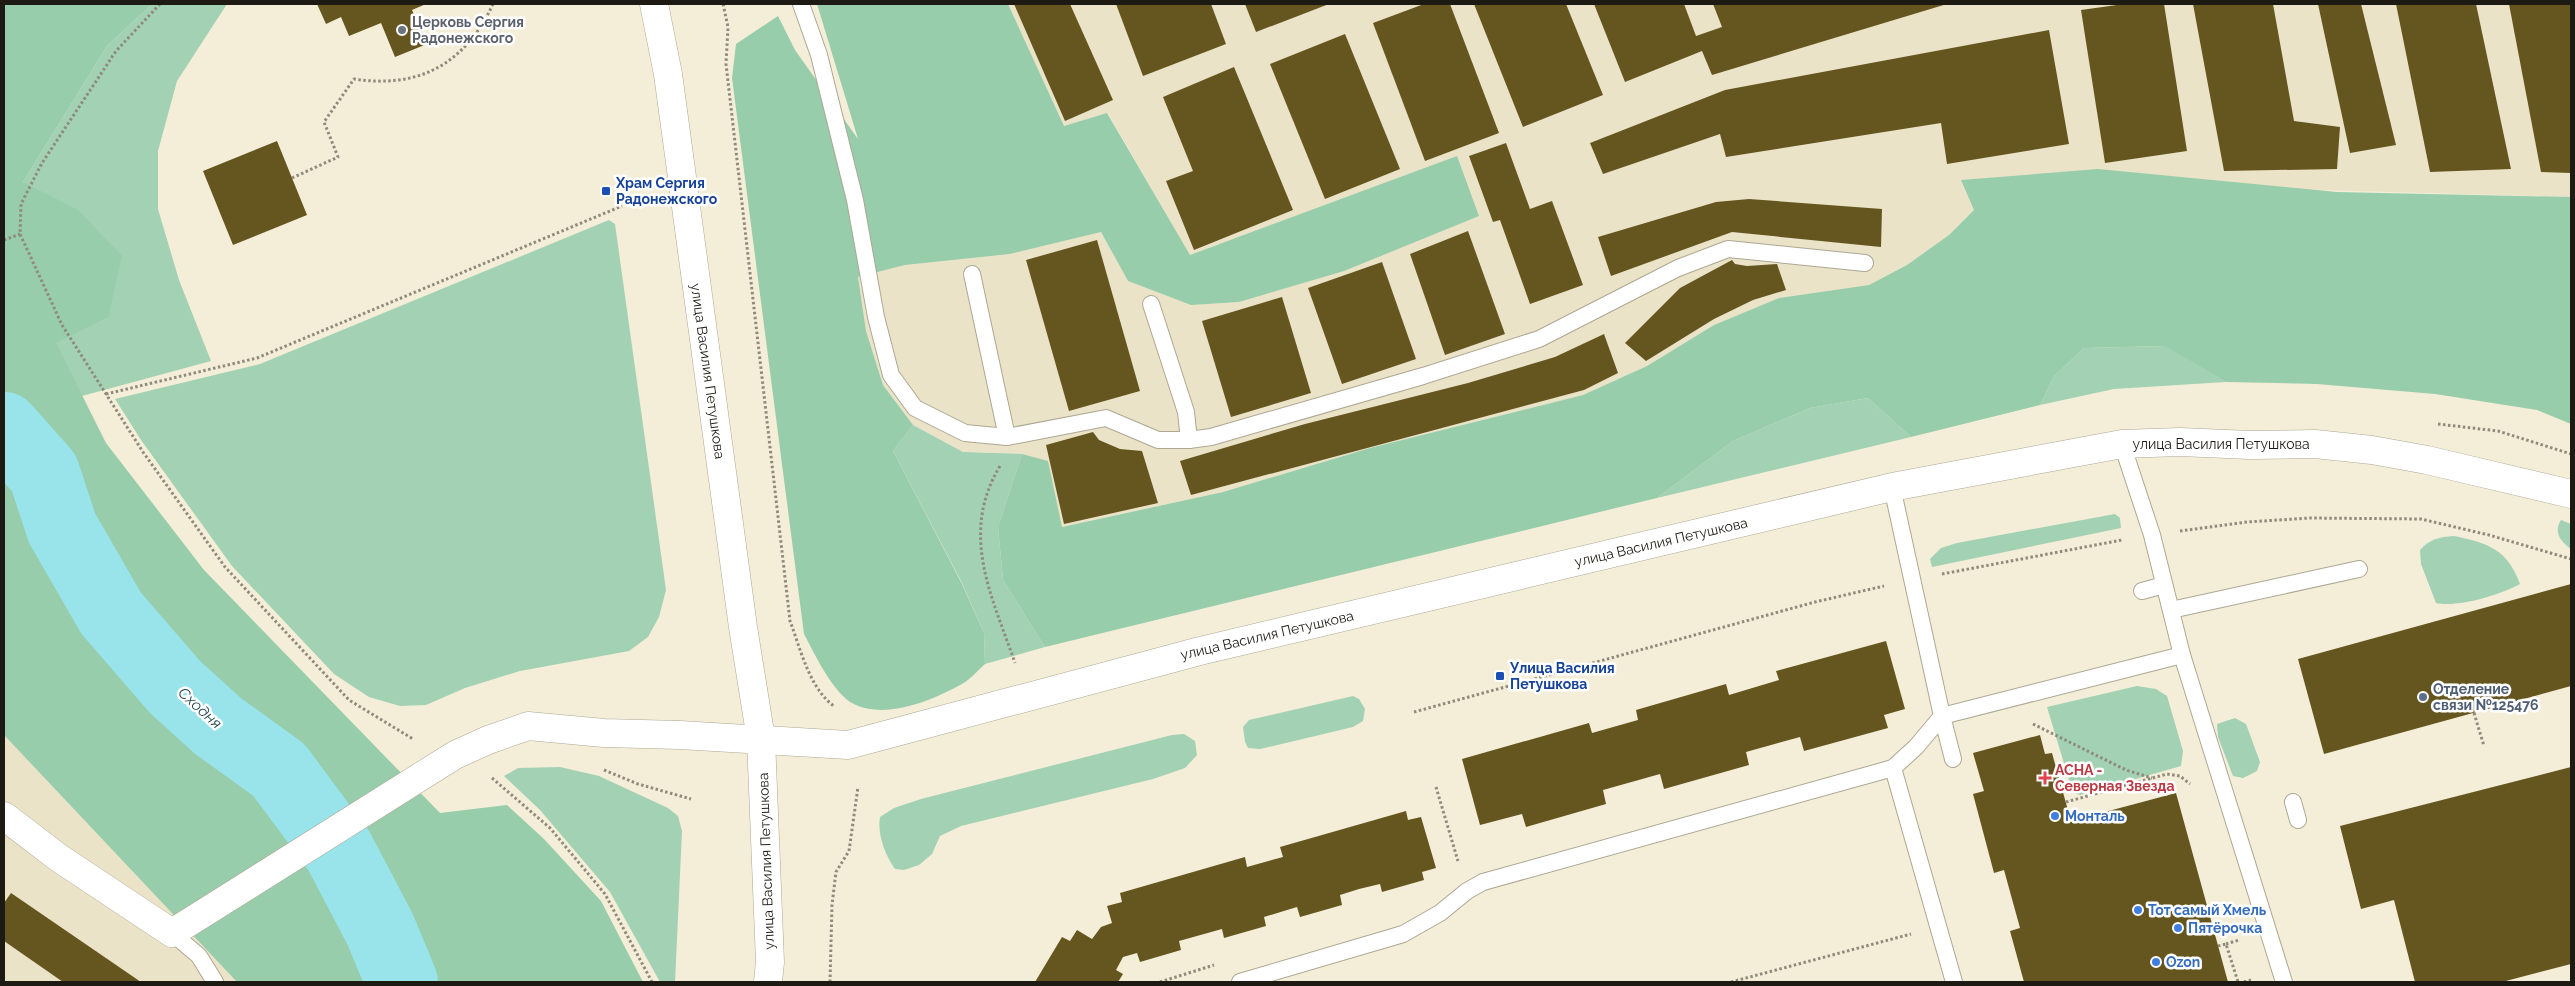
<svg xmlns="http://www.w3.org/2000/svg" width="2575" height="986" viewBox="0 0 2575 986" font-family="Raleway,sans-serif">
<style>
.built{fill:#ebe3c7}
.green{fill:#a2d1b3}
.forest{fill:#97cdab}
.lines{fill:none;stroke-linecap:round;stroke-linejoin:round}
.river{stroke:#99e4eb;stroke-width:72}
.building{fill:#655620}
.lane-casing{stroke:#ada793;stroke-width:18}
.street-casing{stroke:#ada793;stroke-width:29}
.secondary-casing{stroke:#ada793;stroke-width:29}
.path{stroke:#8f8a7c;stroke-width:3;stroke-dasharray:2.5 2.5;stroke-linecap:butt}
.lane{stroke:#fff;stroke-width:16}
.street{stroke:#fff;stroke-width:28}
.secondary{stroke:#fff;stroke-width:28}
.worship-dot{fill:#6b7280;stroke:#fff;stroke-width:2}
.transit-dot{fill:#1a4fb4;stroke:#fff;stroke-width:2}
.service-dot{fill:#5c6f8a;stroke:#fff;stroke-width:2}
.health-dot{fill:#e0444e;stroke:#fff;stroke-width:2}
.shop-dot{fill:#3f7fe0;stroke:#fff;stroke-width:2}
.labels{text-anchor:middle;stroke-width:5;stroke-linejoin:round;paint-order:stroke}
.worship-label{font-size:14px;font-weight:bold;fill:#5b616d;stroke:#fff;text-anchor:start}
.transit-label{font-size:14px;font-weight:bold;fill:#164399;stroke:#fff;text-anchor:start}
.street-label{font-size:14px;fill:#1d1a13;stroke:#fff}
.service-label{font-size:14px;font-weight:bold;fill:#4e5e75;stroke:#fff;text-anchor:start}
.health-label{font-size:14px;font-weight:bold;fill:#be3a42;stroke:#fff;text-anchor:start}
.shop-label{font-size:14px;font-weight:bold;fill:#366cbe;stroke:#fff;text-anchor:start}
.water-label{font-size:15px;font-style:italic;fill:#1e4346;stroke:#fff}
</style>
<rect width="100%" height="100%" fill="#f4eed9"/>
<g class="built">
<path d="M1008 4H2571V197L1962 180 1974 210 1949 235 1907 265 1869 285 1779 298 1714 325 1647 366 1583 395 1370 448 1223 492 1062 527 1022 454 963 452 913 425 883 385 866 331 858 277 905 265 1010 254 1101 232 1128 281 1191 305 1239 302 1288 287 1218 244 1190 256 1108 113 1064 126Z"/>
<path d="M4 735 237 982H4Z"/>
</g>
<g class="green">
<path d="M152 4H227L177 81 158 151V209L179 280 211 361 82 396 55 343 108 318 23 182 107 46Z"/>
<path d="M609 220 615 224 666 590 659 617 648 637 629 651 520 671 465 688 426 705 400 706 369 697 334 674 232 566 141 440 115 399 260 364Z"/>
<path d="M2166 346 2226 382 2114 389 2040 405 2054 376 2084 348Z"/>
<path d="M1868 398 1911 437 1657 498 1733 441 1810 408Z"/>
<path d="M913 425 963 452 1022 454 998 527 1003 580 1045 647 985 664 984 633 962 583 893 451Z"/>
<path d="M2115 514 2120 518 2121 528 1932 567 1930 559 1941 548 1957 543Z"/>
<path d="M2561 520 2571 524V549C2561 542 2553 532 2561 520Z"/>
<path d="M2454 536C2488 543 2507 549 2520 584 2500 595 2457 608 2436 603L2421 564 2420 550C2430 539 2439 537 2454 536Z"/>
<path d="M2137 686 2156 689 2167 696 2183 751 2181 766 2080 795 2073 793 2047 707Z"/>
<path d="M1353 696 1359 699 1365 709 1363 721 1353 727 1260 749 1248 748 1245 742 1243 727 1249 720Z"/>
<path d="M2235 718 2246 724 2260 762 2257 771 2243 778 2233 776 2218 737 2217 724Z"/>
<path d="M1184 734 1195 741 1197 755 1185 768 1153 779 961 826 940 836 932 854 919 865 904 870 895 869C885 855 877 834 880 817L894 808 921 799 1172 735Z"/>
<path d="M560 767 599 776 668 808 678 816 682 831 675 982H660L610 892 540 810 504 776 518 768Z"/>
</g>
<g class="forest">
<path d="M4 4H152L107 46 23 182 78 210 122 256 108 318 56 343 106 443 204 570 440 813 507 805 544 839 601 901 643 982H237L4 735Z"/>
<path d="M817 4H1008L1064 126 1107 113 1190 255 1457 156 1479 216 1344 271 1239 302 1191 305 1128 281 1101 232 1010 254 905 265 858 277 866 331 883 385 913 425 893 451 962 584 984 633 985 664C978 670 971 679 962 684 933 700 886 720 854 704 834 695 814 653 804 634L732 78 736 44 778 16 795 50 858 139Z"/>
<path d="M2098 169 2337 192 2571 197V424L2537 410 2435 394 2317 384 2226 382 2165 346 2084 348 2054 376 2040 405 1911 437 1868 398 1810 408 1733 441 1657 498 1045 647 1003 580 998 527 1022 454 1048 461 1062 527 1223 492 1370 448 1583 395 1647 366 1714 325 1779 298 1869 285 1907 265 1949 235 1974 210 1961 180Z"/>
</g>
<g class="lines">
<path class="river" d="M4 428 44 473 62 528 111 613 175 687 218 726 279 770 339 851 380 929 402 982"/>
</g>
<g class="building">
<path d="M317 4H426L412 10 427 44 395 57 381 23 349 36 341 17 326 24Z"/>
<path d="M1014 4H1070L1113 100 1065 121Z"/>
<path d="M1116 4H1211L1226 44 1143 76Z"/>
<path d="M1245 4H1329L1256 32Z"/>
<path d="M1424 4H1450L1499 133 1425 161 1373 23Z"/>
<path d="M1474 4H1566L1603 95 1523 127Z"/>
<path d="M1594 4H1684L1696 36 1722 27 1713 4H1947L1712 75 1702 51 1625 82Z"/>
<path d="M2124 4H2164L2187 151 2105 163 2081 10Z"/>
<path d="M2193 4H2273L2294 121 2340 127 2337 169 2224 171Z"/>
<path d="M2318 4H2361L2396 145 2350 153Z"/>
<path d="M2396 4H2476L2511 169 2430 172Z"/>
<path d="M2509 4H2571V173L2541 172Z"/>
<path d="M2049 30 2069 144 1947 164 1941 123 1726 157 1720 134 1603 174 1590 143 1725 90Z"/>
<path d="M1345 34 1400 169 1325 199 1270 64Z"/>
<path d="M1234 67 1293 210 1194 250 1166 181 1193 171 1163 97Z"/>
<path d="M277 141 307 215 233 245 203 171Z"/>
<path d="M1506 143 1530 209 1552 201 1583 285 1530 304 1500 220 1493 222 1469 156Z"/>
<path d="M1749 199 1882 209 1881 247 1732 232 1611 276 1598 237 1716 202Z"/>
<path d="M1468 231 1505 334 1445 355 1410 254Z"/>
<path d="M1097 240 1140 391 1069 411 1026 260Z"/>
<path d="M1732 260 1735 264 1747 266 1777 264 1786 290 1753 300 1714 319 1646 361 1625 343 1680 288Z"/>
<path d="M1382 262 1416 359 1342 384 1308 288Z"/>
<path d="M1282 297 1311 393 1231 417 1202 321Z"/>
<path d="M1604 334 1618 373 1584 390 1191 495 1180 461 1305 424 1468 383 1555 357Z"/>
<path d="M1093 432 1099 440 1120 449 1142 451 1158 503 1064 524 1046 445Z"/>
<path d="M2571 584V686L2324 754 2298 659Z"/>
<path d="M1886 641 1905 709 1884 715 1888 728 1804 751 1800 737 1746 752 1749 765 1664 789 1660 774 1603 790 1606 804 1526 827 1522 814 1480 825 1462 759 1589 723 1592 733 1638 720 1636 710 1726 684 1729 695 1779 680 1776 671Z"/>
<path d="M2040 735 2045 754 2052 753 2071 821 2176 793 2228 982H2024L2010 931 2020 928 2004 870 1994 873 1973 794 1984 791 1973 753Z"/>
<path d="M2571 767V964L2502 982H2415L2394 900 2361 909 2340 826Z"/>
<path d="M1406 811 1408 820 1421 817 1436 868 1422 872 1424 880 1382 892 1380 884 1359 889 1340 895 1342 905 1300 917 1297 907 1264 917 1266 926 1224 938 1222 929 1179 941 1181 950 1140 962 1137 953 1123 957 1116 970 1123 974 1118 982H1035L1062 937 1070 941 1077 930 1092 939 1101 927 1112 923 1107 906 1122 902 1120 893 1245 857 1247 867 1283 857 1280 847Z"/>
<path d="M11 893 138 980 140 982H63L4 941V903Z"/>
</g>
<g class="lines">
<defs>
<g id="lane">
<path d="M801 4 819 55 855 200 876 317 891 375 915 408 965 433 1007 437 1106 418 1158 440H1189L1211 437 1423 376 1539 339 1678 268 1728 249 1865 263"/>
<path d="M972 274 1007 437"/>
<path d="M1151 304 1186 412 1189 440"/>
<path d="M2122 444 2152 535 2182 655 2284 982"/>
<path d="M1892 487 1942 716 1916 747 1893 768 1954 982"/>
<path d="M2142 591 2164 585"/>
<path d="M2171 610 2359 569"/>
<path d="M1953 759 1942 716 2182 655"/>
<path d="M2293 802 2298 820"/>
<path d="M172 933 199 956 215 982"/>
<path d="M1240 982 1403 934 1440 913 1467 891 1483 882 1893 768"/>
</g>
<path id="street" d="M4 816 59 858 172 933 455 755 488 740 528 726 604 733 680 735 848 745 1200 651 1892 487 2122 444 2180 442 2250 445 2315 444 2372 450 2427 460 2571 494"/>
<path id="secondary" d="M654 4 668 74 743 627 761 739 770 962 768 982"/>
</defs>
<use href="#lane" class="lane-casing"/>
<use href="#street" class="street-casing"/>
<use href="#secondary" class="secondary-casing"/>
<g class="path">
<path d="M160 4 116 51 42 163 21 204 20 234 62 325 143 452 225 567 349 700 413 739"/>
<path d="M723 4 728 27 726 64 790 621C801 650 809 688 835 707"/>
<path d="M292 178 338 157 324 122 354 79C419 89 465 64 493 4"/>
<path d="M4 240 20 234"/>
<path d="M106 394 257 358 622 206"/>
<path d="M2438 424 2498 431 2571 454"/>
<path d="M1000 466C959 534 992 596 1015 663"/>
<path d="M2180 531 2247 522 2310 518 2421 519 2489 535 2571 559"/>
<path d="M1942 574 2122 540"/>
<path d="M1414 712 1815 602 1884 586"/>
<path d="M2474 713 2484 746"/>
<path d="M2033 724 2126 770 2152 778"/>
<path d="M604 770 638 784 691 799"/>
<path d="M492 778 550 828 605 894 652 982"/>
<path d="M1436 787 1458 861"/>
<path d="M2066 802 2167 774 2180 776 2190 784"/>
<path d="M2226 944 2239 940"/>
<path d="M2218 946 2226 944 2238 982"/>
<path d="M830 982 832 905 836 872 849 851 858 787"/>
<path d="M1160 982 1214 965"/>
<path d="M1731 982 1911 934"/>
<path d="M2244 982 2251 980"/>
</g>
<use href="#lane" class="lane"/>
<use href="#street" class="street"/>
<use href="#secondary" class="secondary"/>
</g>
<circle class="worship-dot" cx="402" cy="30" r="5"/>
<g class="transit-dot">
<rect x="601" y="186" width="10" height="10" rx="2.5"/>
<rect x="1495" y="671" width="10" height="10" rx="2.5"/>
</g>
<circle class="service-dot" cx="2423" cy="697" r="5"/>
<path class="health-dot" d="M2042.5 770.5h5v5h5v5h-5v5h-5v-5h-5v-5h5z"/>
<g class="shop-dot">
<circle cx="2055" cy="816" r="5"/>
<circle cx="2138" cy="910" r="5"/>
<circle cx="2178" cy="928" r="5"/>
<circle cx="2156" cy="962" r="5"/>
</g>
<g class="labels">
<g class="worship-label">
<text x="412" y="27">Церковь Сергия<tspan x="412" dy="16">Радонежского</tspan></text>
</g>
<g class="transit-label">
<text x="616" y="188">Храм Сергия<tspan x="616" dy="16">Радонежского</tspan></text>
<text x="1510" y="673">Улица Василия<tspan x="1510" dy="16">Петушкова</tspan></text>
</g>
<g class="street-label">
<text transform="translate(708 371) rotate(82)" y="5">улица Василия Петушкова</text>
<text x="2221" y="449">улица Василия Петушкова</text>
<text transform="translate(1661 542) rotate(-13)" y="5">улица Василия Петушкова</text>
<text transform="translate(1267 635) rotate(-13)" y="5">улица Василия Петушкова</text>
<text transform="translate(766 861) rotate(-92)" y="5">улица Василия Петушкова</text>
</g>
<g class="service-label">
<text x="2433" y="694">Отделение<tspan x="2433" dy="16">связи №125476</tspan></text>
</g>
<g class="health-label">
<text x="2055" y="775">АСНА -<tspan x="2055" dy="16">Северная Звезда</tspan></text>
</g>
<g class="shop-label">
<text x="2065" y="821">Монталь</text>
<text x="2148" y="915">Тот самый Хмель</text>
<text x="2188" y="933">Пятёрочка</text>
<text x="2166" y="967">Ozon</text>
</g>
<g class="water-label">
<text transform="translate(200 708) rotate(42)" y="5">Сходня</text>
</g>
</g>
<rect width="2575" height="986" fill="none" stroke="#1d1a13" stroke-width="10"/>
</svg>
